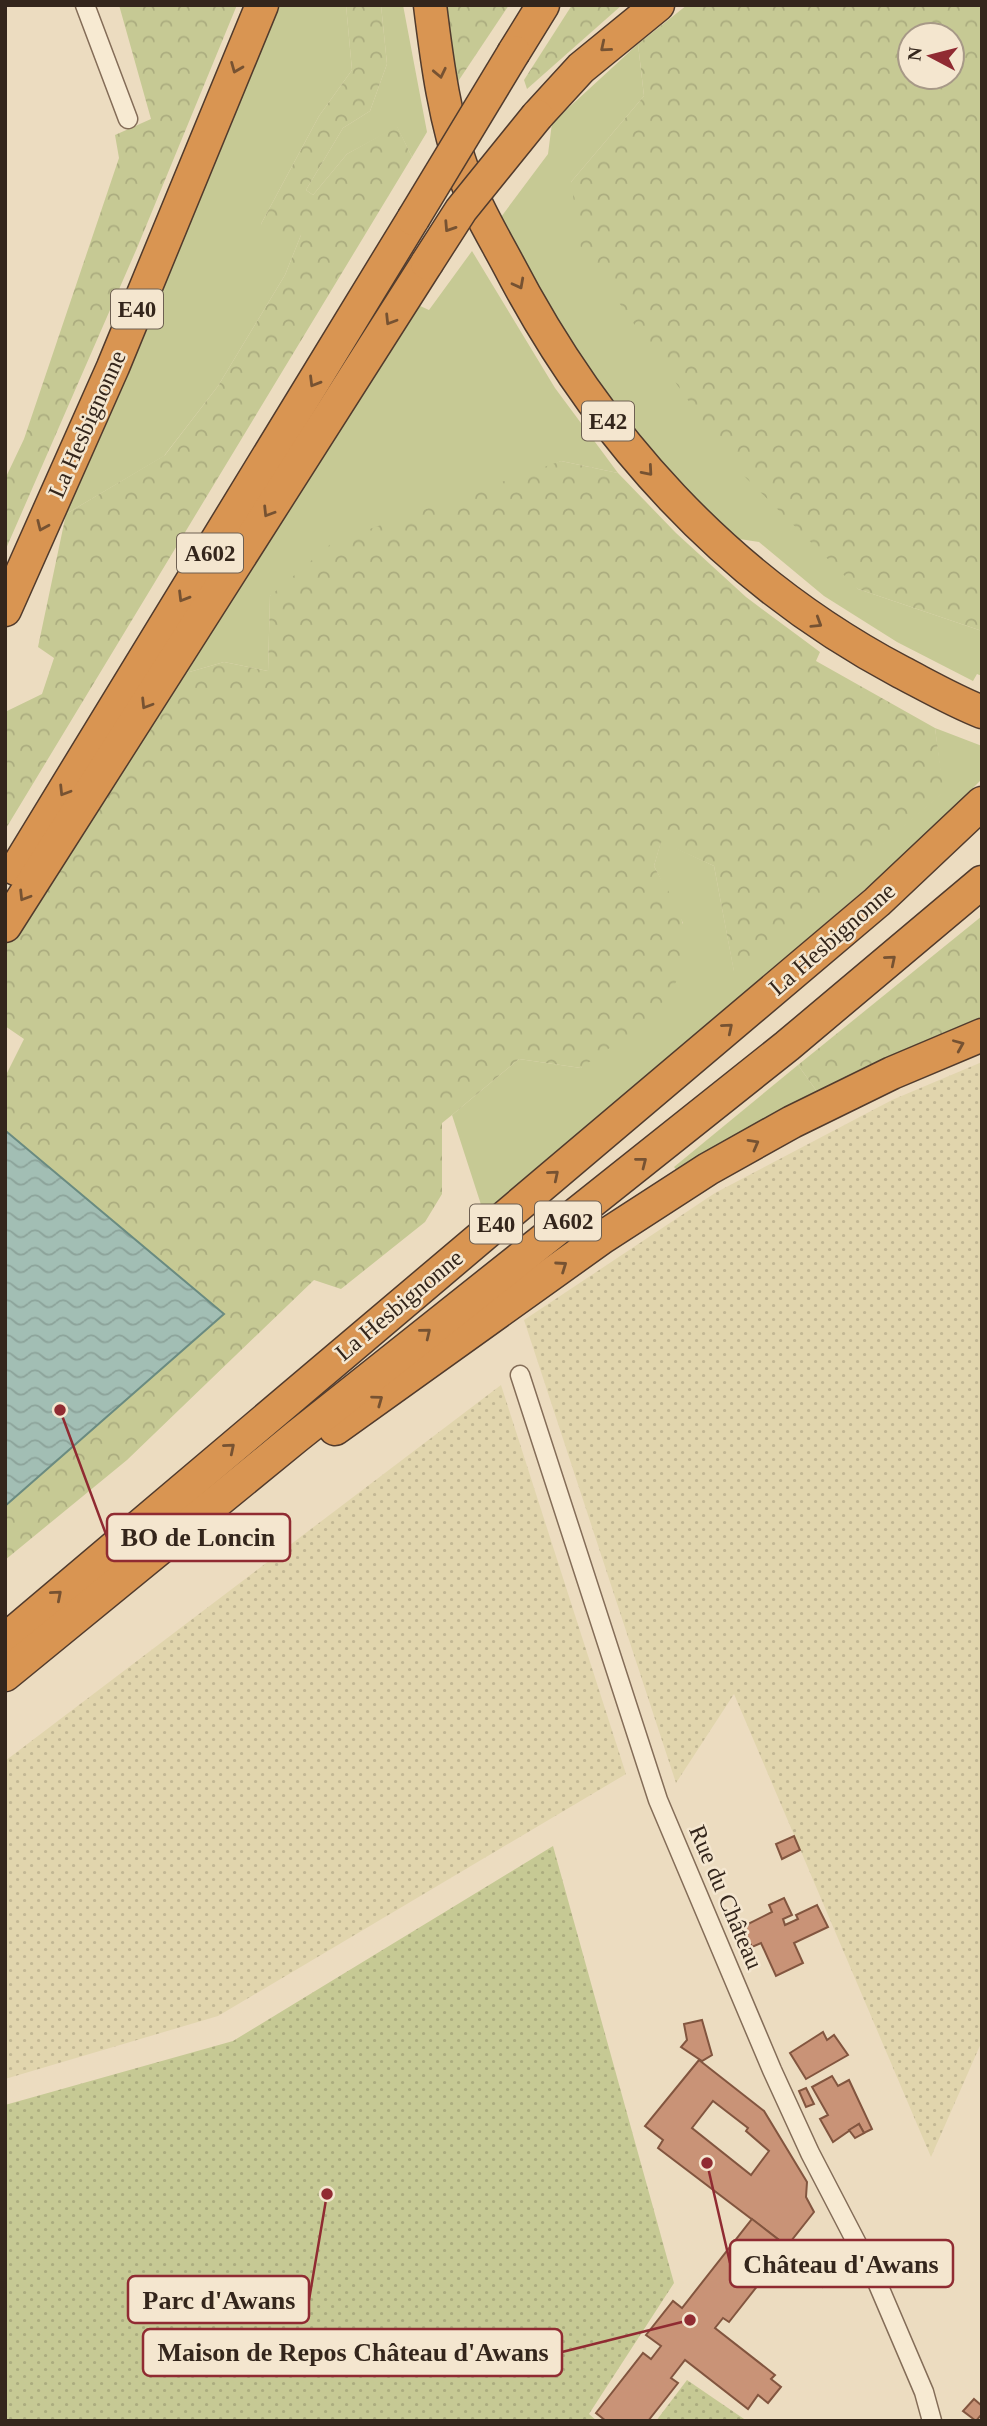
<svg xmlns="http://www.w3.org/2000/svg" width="987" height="2426" viewBox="0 0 987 2426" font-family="'Times New Roman',serif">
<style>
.farmland{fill:url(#farmland-dots)}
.grass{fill:#c6c994}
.forest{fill:url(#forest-crowns);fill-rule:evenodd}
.park{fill:url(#park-dots)}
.water{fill:url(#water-waves);stroke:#6a8b81;stroke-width:2}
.building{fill:#c99377;stroke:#82553f;stroke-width:2;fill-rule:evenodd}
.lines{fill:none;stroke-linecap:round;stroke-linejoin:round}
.minor-casing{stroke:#846d58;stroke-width:21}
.motorway-casing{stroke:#513b2d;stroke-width:35}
.minor{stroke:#f7ead2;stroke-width:18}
.motorway{stroke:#d99552;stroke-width:32}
.motorway-bridge-casing{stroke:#513b2d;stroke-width:35;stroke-linecap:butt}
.motorway-bridge{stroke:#d99552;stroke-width:32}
.oneway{stroke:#765232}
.labels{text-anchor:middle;stroke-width:5;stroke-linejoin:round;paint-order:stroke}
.shield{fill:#f4e6cf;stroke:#6e6052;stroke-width:2}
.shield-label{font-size:23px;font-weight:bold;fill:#34261c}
.street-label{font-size:24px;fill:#34261c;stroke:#f4e6cf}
.leader{fill:none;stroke:#902b32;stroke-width:2.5}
.callout-dot{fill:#902b32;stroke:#f4e6cf;stroke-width:2.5}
.callout{fill:#f4e6cf;stroke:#902b32;stroke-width:2.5}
.callout-label{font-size:26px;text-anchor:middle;font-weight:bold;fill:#34261c}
</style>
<defs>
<pattern id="farmland-dots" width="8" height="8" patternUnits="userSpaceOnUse" patternTransform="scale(1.75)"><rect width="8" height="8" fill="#e1d5ad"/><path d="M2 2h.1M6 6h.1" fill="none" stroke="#c2b794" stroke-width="1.8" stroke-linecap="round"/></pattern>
<pattern id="forest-crowns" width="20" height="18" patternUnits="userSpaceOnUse" patternTransform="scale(1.75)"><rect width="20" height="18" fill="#c6c994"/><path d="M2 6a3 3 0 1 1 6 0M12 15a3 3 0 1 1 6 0" fill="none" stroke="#abac7f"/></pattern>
<pattern id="park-dots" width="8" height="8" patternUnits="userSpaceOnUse" patternTransform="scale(1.75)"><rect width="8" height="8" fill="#c6c994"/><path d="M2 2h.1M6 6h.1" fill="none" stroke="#abac7f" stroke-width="1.8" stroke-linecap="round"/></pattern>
<pattern id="water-waves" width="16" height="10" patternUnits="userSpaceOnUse" patternTransform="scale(1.75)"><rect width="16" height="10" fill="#a2beb4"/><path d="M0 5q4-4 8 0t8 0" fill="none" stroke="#8ca39a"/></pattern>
</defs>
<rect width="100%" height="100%" fill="#ecdcc0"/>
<g class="farmland">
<path d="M982 1062V2041L931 2157 734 1694 676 1783 524 1320 715 1193 892 1100Z"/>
<path d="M501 1385 626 1774 218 2016 5 2079V1761Z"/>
</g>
<g class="grass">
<path d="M277 5H346L352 70 319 116 261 224 301 235 285 275 218 386 164 456 66 514 230 128Z"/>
<path d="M381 5H403L427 132 412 157 397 127 347 154 313 195 306 190 343 128 370 111 387 64Z"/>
<path d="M638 44 644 96 571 182 858 589 982 631V676L977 674 973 681 897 642 824 596 759 542 733 538 661 469 601 393 549 311 501 217 548 154 552 123Z"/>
<path d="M472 251 555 388 618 473 561 461 270 596 268 671 224 662 179 675 418 305 429 310Z"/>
<path d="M935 728 982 746V779L914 847 485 1217 452 1115 519 1059 581 1068 683 923 654 866 661 841 714 866 734 971 943 792Z"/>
<path d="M798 1065 818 1093 678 1172 674 1167Z"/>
</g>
<g class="forest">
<path d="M119 5H237L137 248 5 551V479L24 439 119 158 115 135 151 119Z"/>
<path d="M346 5H381L387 64 370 111 343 128 306 190 313 195 347 154 397 126 412 157 5 830V712L42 694 54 658 38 647 66 514 165 455 218 386 285 275 301 235 275 239 261 224 319 116 352 70Z"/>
<path d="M441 5H509L457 83Z"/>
<path d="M572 5H622L527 89 524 80Z"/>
<path d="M687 5H982V631L858 589 736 468 581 249 571 182 644 96 638 44ZM952 35V77H910V35Z"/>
<path d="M561 461 618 473 676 533 746 597 820 652 816 661 935 728 944 792 734 972 714 866 661 842 654 866C663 884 680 906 683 925 697 997 631 1032 581 1068L519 1059 452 1115 442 1123V1194L425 1222 341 1289 314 1280 127 1460 5 1560V1506L224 1314 7 1132 5 1134V1077L24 1039 5 1026V944L179 675 224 662 268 671 270 596 333 542Z"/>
<path d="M982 916V1020L818 1093 798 1065Z"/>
</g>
<g class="park">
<path d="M553 1846 674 2283 589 2414 597 2421H5V2105L233 2041Z"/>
<path d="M687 2380 747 2421H656Z"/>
</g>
<path class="water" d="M7 1132 224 1314 5 1506V1134Z"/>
<g class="building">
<path d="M794 1836 800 1850 782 1859 776 1844Z"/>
<path d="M784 1898 792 1915 783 1919 785 1925 798 1919 796 1915 817 1905 828 1927 794 1943 803 1963 776 1976 761 1943 752 1947 742 1927 772 1912 769 1905Z"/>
<path d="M702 2020 712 2055 702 2061 681 2047 687 2040 684 2024Z"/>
<path d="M823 2032 827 2040 834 2035 848 2055 806 2079 790 2053Z"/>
<path d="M699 2060 764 2111 807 2182 806 2197 814 2212 787 2246 658 2148 663 2140 645 2126ZM713 2101 748 2128 746 2131 769 2151 751 2175 692 2128Z"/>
<path d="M832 2076 838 2086 849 2080 872 2129 864 2133 859 2124 833 2142 820 2119 828 2115 812 2087Z"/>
<path d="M806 2088 814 2104 806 2107 799 2091Z"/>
<path d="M859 2124 864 2133 855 2138 849 2130Z"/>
<path d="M752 2219 788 2247 729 2322 723 2318 715 2328 775 2375 771 2379 781 2387 768 2403 758 2395 748 2409 685 2360 671 2378 678 2383 648 2421H606L596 2413 643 2353 651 2359 661 2346 646 2335 673 2301 682 2308Z"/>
<path d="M827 2252 840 2278 823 2287 810 2260Z"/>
<path d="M974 2399 982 2406V2414L976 2421 963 2411Z"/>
</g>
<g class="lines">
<defs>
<g id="minor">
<path d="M85 5 128 119"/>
<path d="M520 1375 658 1800 772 2070 810 2153 877 2282 924 2392 932 2421"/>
</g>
<g id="motorway">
<path d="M430 5C437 62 445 123 465 177 475 206 492 234 507 262 597 436 727 580 901 672 928 686 954 701 982 712"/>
<path d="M514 52 543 5"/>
<path d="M537 116 581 68 658 5"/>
<path d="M5 610 113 367 262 5"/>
<path d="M16 869 413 219"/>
<path d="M5 926 427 263"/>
<path d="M335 1429 603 1237 708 1169 792 1122 892 1073 982 1035"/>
<path d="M5 1640 877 902 982 803"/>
<path d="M5 1675 296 1437 787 1046 982 882"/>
</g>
</defs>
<use href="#minor" class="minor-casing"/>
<use href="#motorway" class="motorway-casing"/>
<use href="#minor" class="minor"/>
<use href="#motorway" class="motorway"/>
<defs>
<g id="motorway-bridge">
<path d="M413 219 514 52"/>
<path d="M427 263 461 210 537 116"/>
</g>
</defs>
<use href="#motorway-bridge" class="motorway-bridge-casing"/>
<use href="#motorway-bridge" class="motorway-bridge"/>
</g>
<defs><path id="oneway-chevron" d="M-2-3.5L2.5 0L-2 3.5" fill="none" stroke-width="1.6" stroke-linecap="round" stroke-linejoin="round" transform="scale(1.75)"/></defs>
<g class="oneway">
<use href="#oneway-chevron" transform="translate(605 47) rotate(140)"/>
<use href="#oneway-chevron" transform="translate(236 68) rotate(112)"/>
<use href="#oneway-chevron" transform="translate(440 73) rotate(78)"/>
<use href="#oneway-chevron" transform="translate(449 227) rotate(123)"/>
<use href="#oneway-chevron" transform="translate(519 284) rotate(62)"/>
<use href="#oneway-chevron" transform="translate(390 320) rotate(122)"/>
<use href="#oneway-chevron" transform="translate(314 382) rotate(121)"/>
<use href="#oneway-chevron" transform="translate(648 471) rotate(49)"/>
<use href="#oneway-chevron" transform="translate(268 512) rotate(122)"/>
<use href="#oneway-chevron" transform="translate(42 526) rotate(114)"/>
<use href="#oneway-chevron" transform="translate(183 597) rotate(121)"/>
<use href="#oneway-chevron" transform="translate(817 623) rotate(32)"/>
<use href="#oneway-chevron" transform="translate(146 704) rotate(122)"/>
<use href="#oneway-chevron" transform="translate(64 791) rotate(122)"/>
<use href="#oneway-chevron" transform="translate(24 896) rotate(122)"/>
<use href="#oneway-chevron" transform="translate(891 960) rotate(-40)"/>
<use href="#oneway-chevron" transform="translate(728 1028) rotate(-40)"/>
<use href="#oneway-chevron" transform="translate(959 1045) rotate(-23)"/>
<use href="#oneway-chevron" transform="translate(754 1144) rotate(-29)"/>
<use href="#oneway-chevron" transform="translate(642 1162) rotate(-38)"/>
<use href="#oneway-chevron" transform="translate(554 1175) rotate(-40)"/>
<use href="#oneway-chevron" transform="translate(562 1266) rotate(-35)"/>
<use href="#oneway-chevron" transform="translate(426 1333) rotate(-39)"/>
<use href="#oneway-chevron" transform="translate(378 1400) rotate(-36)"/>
<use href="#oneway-chevron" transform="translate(230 1448) rotate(-40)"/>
<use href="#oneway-chevron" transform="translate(57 1595) rotate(-41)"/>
</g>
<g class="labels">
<g class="shield">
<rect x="111" y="289.5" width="52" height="39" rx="5"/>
<rect x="582" y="401.5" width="52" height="39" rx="5"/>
<rect x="177" y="533.5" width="66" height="39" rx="5"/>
<rect x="535" y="1201.5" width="66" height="39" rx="5"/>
<rect x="470" y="1204.5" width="52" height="39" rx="5"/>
</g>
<g class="shield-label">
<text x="137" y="317">E40</text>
<text x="608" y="429">E42</text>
<text x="210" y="561">A602</text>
<text x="568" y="1229">A602</text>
<text x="496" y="1232">E40</text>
</g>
<g class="street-label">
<text transform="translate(87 424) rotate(-66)" y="8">La Hesbignonne</text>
<text transform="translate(832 939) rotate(-41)" y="8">La Hesbignonne</text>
<text transform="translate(399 1305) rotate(-40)" y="8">La Hesbignonne</text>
<text transform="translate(726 1897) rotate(67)" y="8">Rue du Château</text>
</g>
</g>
<path class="leader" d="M60 1410L107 1537M707 2163L730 2263M327 2194L309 2300M690 2320L562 2352"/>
<g class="callout-dot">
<circle cx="60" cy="1410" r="7"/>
<circle cx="707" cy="2163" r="7"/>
<circle cx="327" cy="2194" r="7"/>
<circle cx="690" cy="2320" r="7"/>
</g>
<g class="callout">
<rect x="107" y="1514" width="183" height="47" rx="7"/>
<rect x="730" y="2240" width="223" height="47" rx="7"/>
<rect x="128" y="2276" width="181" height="47" rx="7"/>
<rect x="143" y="2329" width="419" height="47" rx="7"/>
</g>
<g class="callout-label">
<text x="198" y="1546">BO de Loncin</text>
<text x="841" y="2273">Château d'Awans</text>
<text x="219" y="2309">Parc d'Awans</text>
<text x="353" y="2361">Maison de Repos Château d'Awans</text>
</g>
<rect width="987" height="2426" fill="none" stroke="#34261c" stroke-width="14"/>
<g transform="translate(931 56) rotate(277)"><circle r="33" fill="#f4e6cf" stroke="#a79987" stroke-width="2"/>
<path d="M0-5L12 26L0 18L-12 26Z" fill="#902b32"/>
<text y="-10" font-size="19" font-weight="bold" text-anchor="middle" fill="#34261c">N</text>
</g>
</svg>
